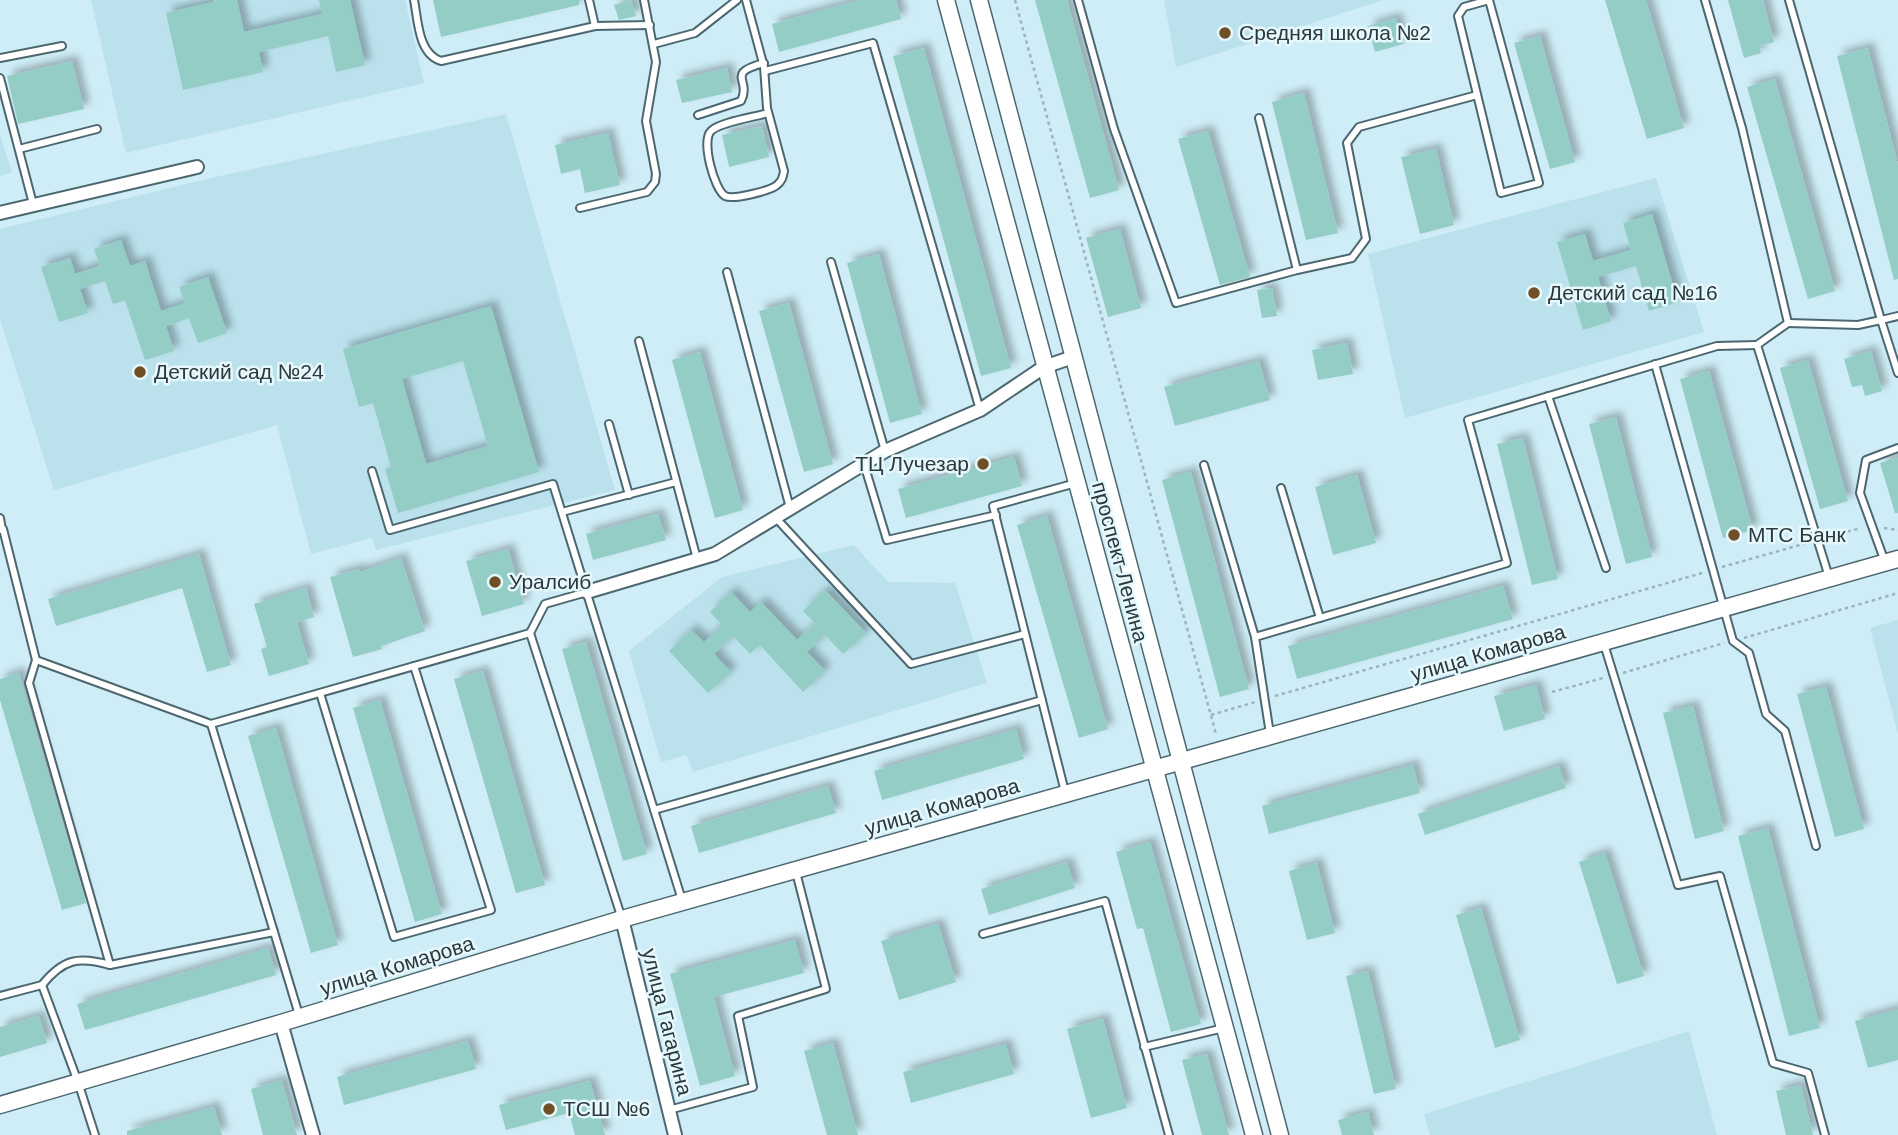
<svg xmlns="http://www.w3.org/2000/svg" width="1898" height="1135" viewBox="0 0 1898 1135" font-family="Helvetica,sans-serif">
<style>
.built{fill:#bae1ec}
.building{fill:#94ccc6;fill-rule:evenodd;filter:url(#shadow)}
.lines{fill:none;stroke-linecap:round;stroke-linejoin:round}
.service-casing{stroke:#4c676f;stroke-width:10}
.minor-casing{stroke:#4c676f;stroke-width:16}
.tertiary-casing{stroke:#4c676f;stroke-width:19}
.path{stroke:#9cb5bc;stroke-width:2.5;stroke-dasharray:3.5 3.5;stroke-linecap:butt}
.service{stroke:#fff;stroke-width:6}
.minor{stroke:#fff;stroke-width:12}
.tertiary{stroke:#fff;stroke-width:16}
.poi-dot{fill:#704f26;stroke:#e5f8fd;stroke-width:2.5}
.labels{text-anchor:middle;stroke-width:5;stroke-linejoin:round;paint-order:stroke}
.poi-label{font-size:21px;fill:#2c383b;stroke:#e5f8fd;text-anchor:start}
.street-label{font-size:21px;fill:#2c383b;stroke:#e5f8fd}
</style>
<defs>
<filter id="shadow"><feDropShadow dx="6" dy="-6" stdDeviation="3.5" flood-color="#0004"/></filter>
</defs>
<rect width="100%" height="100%" fill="#ceedf6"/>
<g class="built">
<path d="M91 0H405L424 83 126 153Z"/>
<path d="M1164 0H1383L1176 67Z"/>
<path d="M506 114 615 490 376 550 372 538 311 554 277 425 54 490 0 319V229L211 178Z"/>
<path d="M0 135 12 172 0 176Z"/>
<path d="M1656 178 1704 332 1405 418 1368 254Z"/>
<path d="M854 545 888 582 955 583 987 683 693 772 686 755 661 762 629 651 722 577Z"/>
<path d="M1898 620V734L1870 628Z"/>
<path d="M1689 1031 1717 1135H1430L1424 1114Z"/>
</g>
<g class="building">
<path d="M213 0H237L244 32 322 14 319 0H350L365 65 336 72 328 36 259 52 263 72 183 90 166 13 213 2Z"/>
<path d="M433 0H579V5L441 37Z"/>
<path d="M631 0 636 16 619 20 614 5Z"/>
<path d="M860 0H896L901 19 779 52 772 24Z"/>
<path d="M1035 0H1067L1119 190 1090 198Z"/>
<path d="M1605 0H1646L1684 128 1647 139Z"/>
<path d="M1728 0H1763L1774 42 1759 46 1761 53 1744 58Z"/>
<path d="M1396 18 1403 44 1375 52 1368 26Z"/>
<path d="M1540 36 1575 162 1550 169 1514 43Z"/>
<path d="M924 48 1011 368 981 376 893 56Z"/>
<path d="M1868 48 1898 165V279L1894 280 1837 56Z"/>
<path d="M72 61 84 109 18 124 7 76Z"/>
<path d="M727 68 732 92 682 103 676 80Z"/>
<path d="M1775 79 1835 291 1808 299 1747 87Z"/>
<path d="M1304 93 1338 233 1306 240 1272 102Z"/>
<path d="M762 126 769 157 729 167 722 135Z"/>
<path d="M1208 131 1250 277 1220 285 1178 139Z"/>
<path d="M608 133 620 185 585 193 580 169 561 174 555 145Z"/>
<path d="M1436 149 1454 225 1420 234 1401 157Z"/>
<path d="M1652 214 1678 302 1649 311 1636 266 1598 277 1611 321 1583 330 1557 242 1585 234 1593 261 1631 250 1623 223Z"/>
<path d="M1120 229 1141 308 1108 317 1086 238Z"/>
<path d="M121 240 130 266 145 261 161 311 185 303 179 287 208 277 227 333 198 343 189 318 166 326 174 351 145 360 125 300 113 304 105 281 80 289 88 313 59 322 41 267 70 258 75 274 100 266 94 249Z"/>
<path d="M879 254 922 414 890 423 847 263Z"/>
<path d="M1272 288 1277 316 1262 318 1257 290Z"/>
<path d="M789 303 833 464 804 472 759 311Z"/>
<path d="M491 306 539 472 398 513 385 469 391 467 373 403 359 407 343 349ZM463 361 488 446 426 464 402 379Z"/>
<path d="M1347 343 1353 374 1318 380 1312 350Z"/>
<path d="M1871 351 1882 391 1865 396 1862 385 1852 387 1844 359Z"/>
<path d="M700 352 743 510 715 518 672 360Z"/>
<path d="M1808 360 1848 501 1820 509 1780 368Z"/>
<path d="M1259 361 1270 400 1175 426 1164 387Z"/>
<path d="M1709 371 1753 530 1723 538 1680 379Z"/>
<path d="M1616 417 1652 557 1626 564 1589 424Z"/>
<path d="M1523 438 1558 579 1532 585 1497 444Z"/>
<path d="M1014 457 1022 486 906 518 898 489Z"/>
<path d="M1898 457V513H1895L1880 463Z"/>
<path d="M1191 472 1249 689 1220 697 1162 480Z"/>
<path d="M1357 475 1376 543 1333 555 1315 487Z"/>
<path d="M658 514 666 540 593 560 586 534Z"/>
<path d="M1047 516 1108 729 1079 738 1017 525Z"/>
<path d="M508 549 524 604 482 616 466 561Z"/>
<path d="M199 554 231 665 207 672 182 588 56 626 48 599Z"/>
<path d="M401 558 425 631 381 646 382 649 353 657 330 577 359 569 360 572Z"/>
<path d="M1503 586 1513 619 1297 679 1288 646Z"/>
<path d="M306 588 314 617 297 622 309 664 269 676 261 649 267 647 254 604Z"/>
<path d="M825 590 866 633 843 654 825 635 807 652 825 671 803 692 760 645 750 654 733 636 714 654 731 672 708 693 669 651 691 630 704 642 722 625 710 612 731 592 750 612 761 602 797 640 815 623 803 611Z"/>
<path d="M586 642 647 854 623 861 562 649Z"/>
<path d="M483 671 545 885 516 893 454 679Z"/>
<path d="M19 673 86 903 62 910 0 700V679Z"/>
<path d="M1536 685 1545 719 1504 731 1494 696Z"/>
<path d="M1826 687 1864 829 1835 837 1797 694Z"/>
<path d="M380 700 442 914 415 922 353 708Z"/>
<path d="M1693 706 1724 831 1695 839 1663 713Z"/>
<path d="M276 728 338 945 311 953 248 736Z"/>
<path d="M1016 729 1024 759 882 800 874 771Z"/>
<path d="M1413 765 1420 793 1269 834 1262 806Z"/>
<path d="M1559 766 1566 788 1425 835 1418 814Z"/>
<path d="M828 786 836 813 699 853 691 826Z"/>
<path d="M1768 828 1820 1028 1789 1036 1738 836Z"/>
<path d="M1150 842 1201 1024 1171 1032 1143 928 1137 929 1116 852Z"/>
<path d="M1605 853 1644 976 1617 984 1579 862Z"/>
<path d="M1067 862 1075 888 989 915 981 889Z"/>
<path d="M1317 863 1335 933 1307 940 1289 871Z"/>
<path d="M1481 908 1520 1040 1495 1048 1456 915Z"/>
<path d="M938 924 956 982 899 1000 881 941Z"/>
<path d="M795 940 804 973 714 997 735 1076 700 1086 670 974Z"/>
<path d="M268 948 276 975 85 1030 77 1004Z"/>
<path d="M1368 971 1396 1089 1374 1094 1346 976Z"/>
<path d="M1898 1009V1060L1868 1068 1855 1021Z"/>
<path d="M39 1016 47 1043 0 1057V1027Z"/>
<path d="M1103 1019 1127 1108 1091 1118 1067 1029Z"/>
<path d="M468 1041 476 1069 344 1105 337 1077Z"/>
<path d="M833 1043 858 1135H827L804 1051Z"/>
<path d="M1006 1044 1014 1074 911 1103 903 1072Z"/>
<path d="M1207 1054 1229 1135H1202L1182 1060Z"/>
<path d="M282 1080 297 1135H263L251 1089Z"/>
<path d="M590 1081 605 1135H575L569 1113 506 1130 499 1105Z"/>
<path d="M1801 1085 1813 1135H1786L1776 1091Z"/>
<path d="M214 1107 222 1135H127V1131Z"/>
<path d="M1368 1112 1374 1135H1342L1338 1120Z"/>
</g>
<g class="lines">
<defs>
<g id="service">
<path d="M414 0C418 20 418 54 441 61L595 26 589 0"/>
<path d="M746 0 764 67 767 108 784 171C783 177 782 181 777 185 770 191 733 200 725 196 714 189 701 141 711 131 720 122 755 117 768 113"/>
<path d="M1078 0 1114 129 1176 303 1297 270 1352 258 1366 239 1347 143 1359 127 1477 95"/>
<path d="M1489 0 1539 183 1501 193 1458 16 1464 7Z"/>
<path d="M1705 0 1742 128 1788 323 1757 345 1829 577"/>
<path d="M1789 0 1881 320 1898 316"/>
<path d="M595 26 650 25"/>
<path d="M654 44 695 33 737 0"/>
<path d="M0 58 62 46"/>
<path d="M765 71 873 43 980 410"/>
<path d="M0 78 33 204"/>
<path d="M698 115 741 101C752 79 724 74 764 63"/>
<path d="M1259 118 1297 270"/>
<path d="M19 149 97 129"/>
<path d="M580 208 647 192 655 182 656 174 646 121 656 62 644 0"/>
<path d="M831 262 885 451"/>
<path d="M727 272 790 508"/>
<path d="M1788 323 1858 325 1881 320 1898 373"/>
<path d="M639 341 697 559"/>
<path d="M1655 364 1733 641 1749 653 1766 714 1785 731 1816 846"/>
<path d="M1548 396 1606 568"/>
<path d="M609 424 629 495"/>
<path d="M864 464 887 540 996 515"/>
<path d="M1204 465 1255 637"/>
<path d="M372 471 390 530 553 484 682 900"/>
<path d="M1281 488 1320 618"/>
<path d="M562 512 676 482"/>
<path d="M775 517 911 664 1025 634"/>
<path d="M0 518 2 530"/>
<path d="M3 529 36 660 211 724 530 633"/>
<path d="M1885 562 1860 493 1866 460 1898 448"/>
<path d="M587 592 545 604 530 633 622 919"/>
<path d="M1604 644 1678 885 1720 876 1773 1063 1808 1073 1825 1135"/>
<path d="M36 660 29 683 110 965 274 932 299 1015"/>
<path d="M320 693 394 937 491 910 414 666"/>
<path d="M211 724 274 932"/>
<path d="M1270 734 1255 637 1507 563 1468 420 1717 346 1757 345"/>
<path d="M1065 792 993 506 1076 483"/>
<path d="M654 810 1042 700"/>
<path d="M983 934 1105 901 1169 1135"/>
<path d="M42 985C63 959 78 956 110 965"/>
<path d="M0 996 42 985 78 1082 95 1135"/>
<path d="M1144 1047 1224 1028"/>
<path d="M669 1110 753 1087 738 1016 826 989 796 872"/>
</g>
<g id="minor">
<path d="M0 213 197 167"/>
<path d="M587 592 715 554 885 451 980 410 1044 367 1073 357"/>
<path d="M622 919 675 1135"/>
<path d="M281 1023 313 1135"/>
</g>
<g id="tertiary">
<path d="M946 0 1254 1135"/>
<path d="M979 0 1280 1135"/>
<path d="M0 1105 281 1023 622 919 1898 559"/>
</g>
</defs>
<use href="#service" class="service-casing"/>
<use href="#minor" class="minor-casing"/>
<use href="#tertiary" class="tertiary-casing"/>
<g class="path">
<path d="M1015 0 1216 734"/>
<path d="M1884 528 1898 530"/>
<path d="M1827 537 1861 528"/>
<path d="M1722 567 1807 543"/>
<path d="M1744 638 1898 593"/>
<path d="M1623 673 1724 643"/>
<path d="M1552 692 1603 678"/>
<path d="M1275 696 1702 573"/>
<path d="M1211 715 1255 702"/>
</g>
<use href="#service" class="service"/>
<use href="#minor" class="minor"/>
<use href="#tertiary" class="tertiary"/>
</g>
<g class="poi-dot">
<circle cx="1225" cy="33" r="7"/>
<circle cx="1534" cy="293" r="7"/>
<circle cx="140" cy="372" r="7"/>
<circle cx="983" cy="464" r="7"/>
<circle cx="1734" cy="535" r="7"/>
<circle cx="495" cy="582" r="7"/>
<circle cx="549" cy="1109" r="7"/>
</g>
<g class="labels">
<g class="poi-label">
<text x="1239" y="40">Средняя школа №2</text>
<text x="1548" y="300">Детский сад №16</text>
<text x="154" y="379">Детский сад №24</text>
<text x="969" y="471" text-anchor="end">ТЦ Лучезар</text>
<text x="1748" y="542">МТС Банк</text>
<text x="509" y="589">Уралсиб</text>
<text x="563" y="1116">ТСШ №6</text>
</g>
<g class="street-label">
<text transform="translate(1120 562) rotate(75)" y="7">проспект Ленина</text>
<text transform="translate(1488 653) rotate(-16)" y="7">улица Комарова</text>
<text transform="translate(942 807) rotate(-16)" y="7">улица Комарова</text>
<text transform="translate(397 966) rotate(-17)" y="7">улица Комарова</text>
<text transform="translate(667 1022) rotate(76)" y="7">улица Гагарина</text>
</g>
</g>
</svg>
